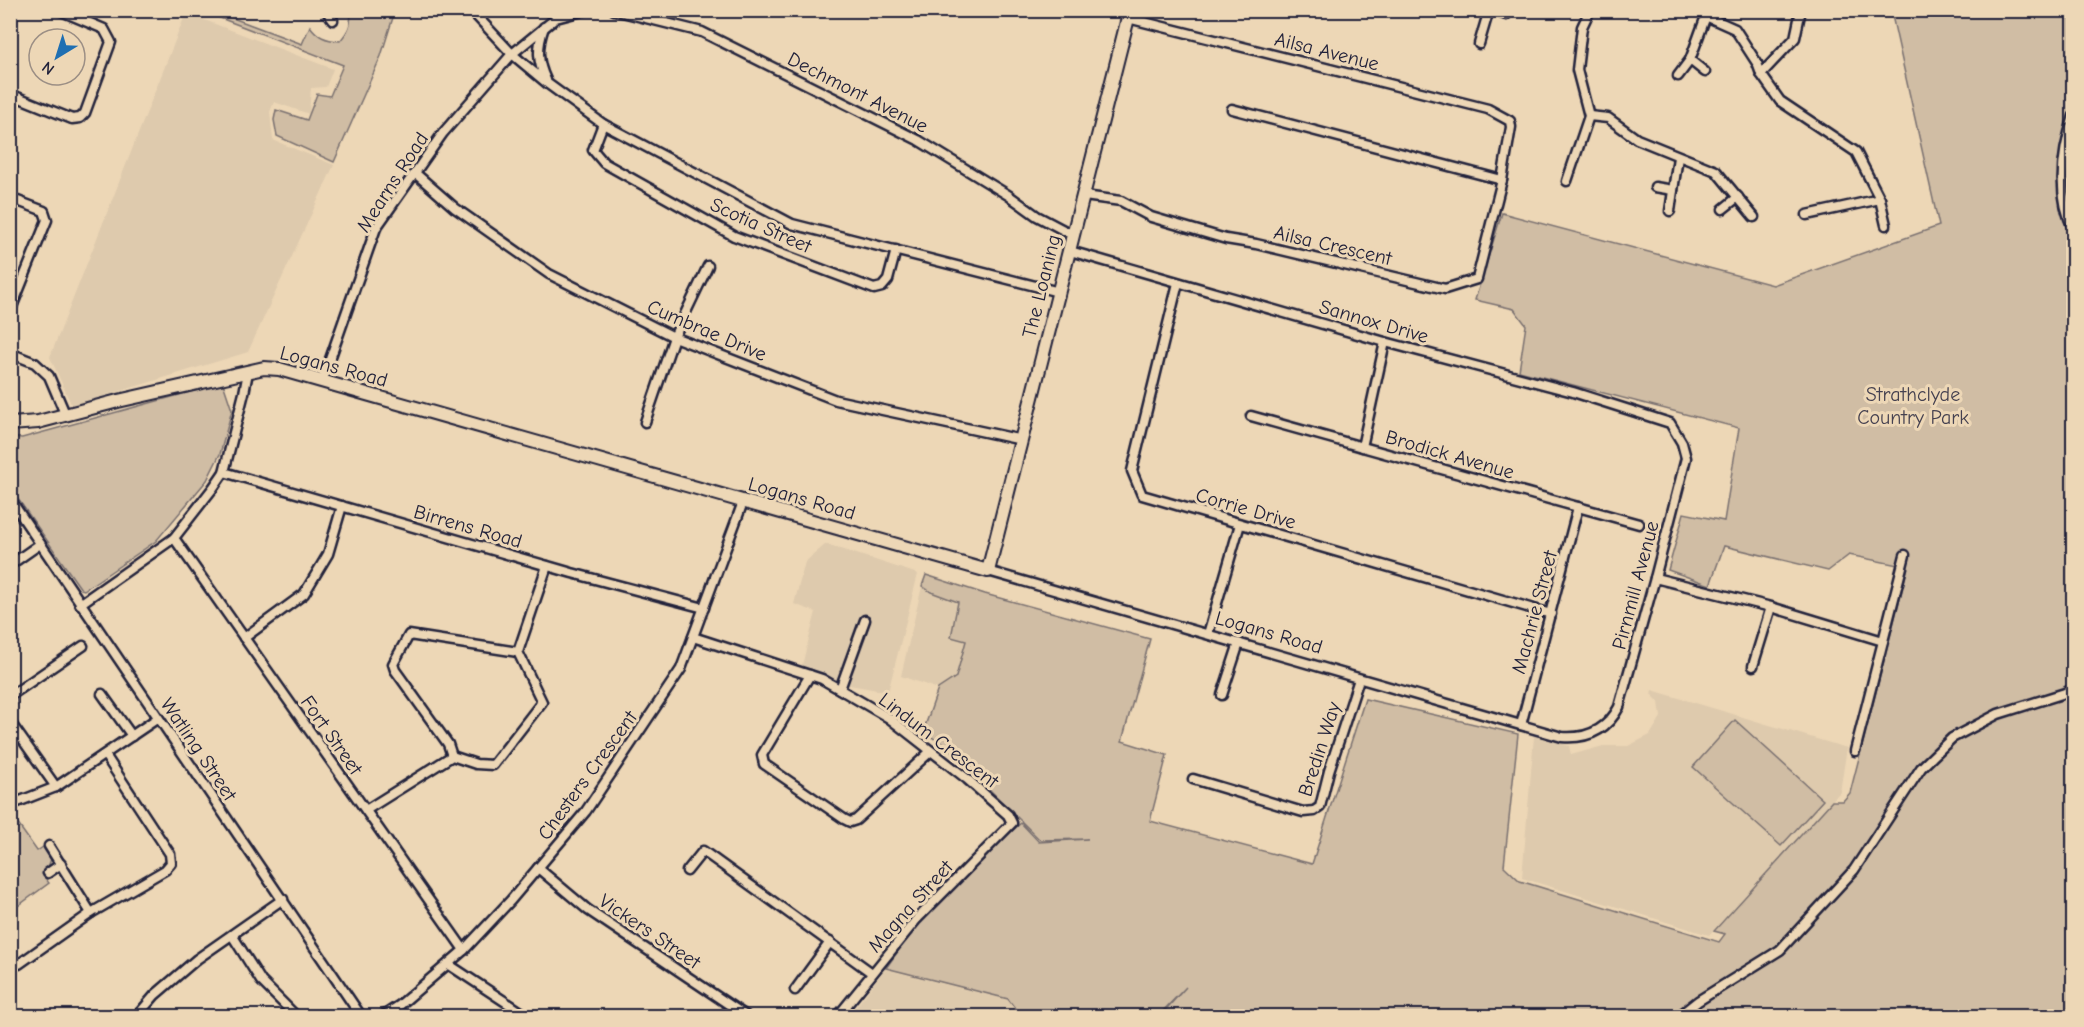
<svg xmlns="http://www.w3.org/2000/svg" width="2084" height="1027" viewBox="0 0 2084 1027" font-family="'Comic Neue',sans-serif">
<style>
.built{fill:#decaad}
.green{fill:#d0bda4;stroke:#797070;stroke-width:1.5}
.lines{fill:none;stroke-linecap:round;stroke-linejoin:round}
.street-casing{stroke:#22223b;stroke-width:13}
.secondary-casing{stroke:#22223b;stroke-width:16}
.street{stroke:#edd7b6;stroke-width:8}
.secondary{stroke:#edd7b6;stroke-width:12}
.labels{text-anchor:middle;stroke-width:6;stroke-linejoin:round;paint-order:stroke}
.street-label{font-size:20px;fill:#22223b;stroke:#edd7b6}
.park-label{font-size:20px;fill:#454150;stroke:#edd7b6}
</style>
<rect width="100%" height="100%" fill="#edd7b6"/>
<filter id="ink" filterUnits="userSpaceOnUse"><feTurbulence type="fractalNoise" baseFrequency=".0167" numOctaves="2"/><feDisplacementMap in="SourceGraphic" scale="12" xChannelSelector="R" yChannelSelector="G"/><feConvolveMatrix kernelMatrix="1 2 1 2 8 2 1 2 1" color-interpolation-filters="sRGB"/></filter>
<g filter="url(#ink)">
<g class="built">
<path d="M186 13 333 69 326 87 311 88 309 114 274 102 270 112 273 140 334 165 248 352 72 406 50 357Z"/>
<path d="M826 544 918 574 888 692 834 682 802 665 816 612 794 604 805 562Z"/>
<path d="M922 586 931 592 958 602 951 636 966 641 956 679 938 689 901 676Z"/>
<path d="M1652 690 1847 748 1840 792 1709 935 1522 878 1534 736 1569 746 1571 755 1603 746H1628L1650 735 1661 717 1659 702 1651 694Z"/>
<path d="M885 969 1008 1000 1019 1016H849Z"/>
</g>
<g class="green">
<path d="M202 11H214L302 44 310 26C318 37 325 40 340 41 349 30 352 24 350 11H395L381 56 334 162 277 136 274 120 276 110 307 120 317 94 330 96 343 65Z"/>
<path d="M1891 11H2073V1016H1160L1186 987 1158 1016H1021L1008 999 886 968 919 922 963 875 1021 823 1039 842 1088 839 1040 840 945 745 923 732 938 689 956 677 966 641 951 637 958 602 931 592 922 586 926 575 985 594 1150 639 1122 741 1167 755 1150 821 1312 864 1365 699 1518 734 1504 866 1520 881 1719 942 1725 934 1714 931 1832 801H1843L1850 793 1908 567 1849 555 1828 571 1724 546 1710 585 1668 570 1684 513 1724 521 1739 428 1519 371 1526 325 1514 309 1475 300 1502 213 1773 285 1939 226Z"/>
<path d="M223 383 232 410 220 454 207 480 156 541 84 590 81 589 11 489 10 437 22 438Z"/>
<path d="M1735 720 1823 800 1781 846 1693 767Z"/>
<path d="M10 813 37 851 43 847 51 859 48 867 42 874 49 883 11 911Z"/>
</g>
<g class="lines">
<defs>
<g id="street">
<path d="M326 10 333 20"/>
<path d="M471 10 512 54 548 84 603 124 792 224 1059 292"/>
<path d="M614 10 702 32 918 140 1008 195 1037 216 1073 235"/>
<path d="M1493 10 1506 15"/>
<path d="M1700 10 1706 16 1735 29 1757 63 1761 74 1780 101 1856 152 1880 199 1886 225"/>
<path d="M544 27C537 47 537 61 546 80"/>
<path d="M1479 44 1489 10"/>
<path d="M1690 60 1705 72"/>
<path d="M1761 74 1795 38 1801 10"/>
<path d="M1678 76 1690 60 1706 16"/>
<path d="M10 94 72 119 80 118 85 113 111 42 104 29 59 10"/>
<path d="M1232 109 1502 180"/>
<path d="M1589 116 1608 118 1637 139 1716 171 1754 217"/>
<path d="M2074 116C2062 152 2056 194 2074 230"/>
<path d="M603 124 593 150 604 163 734 236 874 289 882 287 888 280 896 250"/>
<path d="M415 173 455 208 549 274 674 337 836 400 1022 440"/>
<path d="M1567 181 1589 116 1577 70 1582 27 1590 10"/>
<path d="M1655 187 1673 190"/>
<path d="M1084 196 1121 201 1151 217 1226 239 1256 244 1445 289 1477 279 1502 180 1511 127 1510 121 1488 109 1128 18"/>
<path d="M10 198 44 211 47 220 10 312"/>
<path d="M1723 209 1738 197"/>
<path d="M1670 211 1678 157"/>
<path d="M1807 215 1880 199"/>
<path d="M1178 283 1132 471 1142 495 1551 614"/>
<path d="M10 353 35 363 49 376 66 416"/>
<path d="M322 382 376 228 443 133 512 54 556 18 586 10"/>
<path d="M1251 416 1639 524"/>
<path d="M645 422 674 337 708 266"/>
<path d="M1362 447 1385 342"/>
<path d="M224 472 572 573 704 608"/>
<path d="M10 499 361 1016"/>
<path d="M174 538 464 950"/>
<path d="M10 565 40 544"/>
<path d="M988 571 1562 737C1587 739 1607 730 1619 707L1655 578 1686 458 1682 443 1670 423 1573 392 1385 342 1070 251"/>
<path d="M1655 578 1771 607 1883 641"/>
<path d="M80 604 174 538 213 488 224 472 244 393 248 372"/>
<path d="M1208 634 1240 524"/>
<path d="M693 637 822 679 889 718 967 779 1008 815 1012 823 916 920 838 1016"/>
<path d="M244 638 304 594 328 554 342 506"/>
<path d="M1753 666 1771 607"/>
<path d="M810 675 762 755 764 764 844 819 850 822 856 820 931 751"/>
<path d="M840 689 865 620"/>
<path d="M102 694 132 736"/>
<path d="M1222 695 1239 643"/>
<path d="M10 696 83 646"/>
<path d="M10 700V707"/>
<path d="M10 722 56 787"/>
<path d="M1521 725 1578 507"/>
<path d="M1855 751 1905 555"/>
<path d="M452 756 448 744 395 670 393 664 409 635 518 652"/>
<path d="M1193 779 1303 812 1314 811 1320 807 1329 771 1359 679"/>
<path d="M10 805 56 787 158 718"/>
<path d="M366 810 452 756 476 764 493 765 542 702 518 652 547 566"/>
<path d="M49 846 91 913"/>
<path d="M538 868 588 910 746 1016"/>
<path d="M687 871 703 851 872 973"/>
<path d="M48 873 61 864"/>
<path d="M232 935 261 981 296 1016"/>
<path d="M10 964H19L91 913 165 870 171 863 170 854 105 755"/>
<path d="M448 964 527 1016"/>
<path d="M795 990 830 942"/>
<path d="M137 1016 155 995 197 959 283 899"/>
<path d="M383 1016 400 1005 464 950 511 900 586 811 681 669 743 502"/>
<path d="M1679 1016 1698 1001 1780 950 1854 870 1921 768 1952 738 1998 714 2065 693 2074 688"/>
</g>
<path id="secondary" d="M10 424 38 422 118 401 264 368 279 369 988 571 1130 10"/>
</defs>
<use href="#street" class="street-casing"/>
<use href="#secondary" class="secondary-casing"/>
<use href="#street" class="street"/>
<use href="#secondary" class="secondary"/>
</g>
</g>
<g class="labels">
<g class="street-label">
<text transform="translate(1327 51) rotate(14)" y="7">Ailsa Avenue</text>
<text transform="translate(858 92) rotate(27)" y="7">Dechmont Avenue</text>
<text transform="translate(392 182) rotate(-57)" y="7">Mearns Road</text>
<text transform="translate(761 225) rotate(24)" y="7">Scotia Street</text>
<text transform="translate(1333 245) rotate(13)" y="7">Ailsa Crescent</text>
<text transform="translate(1041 286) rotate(-76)" y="7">The Loaning</text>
<text transform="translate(1374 321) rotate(16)" y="7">Sannox Drive</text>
<text transform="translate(707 330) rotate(23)" y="7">Cumbrae Drive</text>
<text transform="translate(334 366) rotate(15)" y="7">Logans Road</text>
<text transform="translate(1450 454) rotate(16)" y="7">Brodick Avenue</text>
<text transform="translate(802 498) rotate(16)" y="7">Logans Road</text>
<text transform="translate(1246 508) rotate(16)" y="7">Corrie Drive</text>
<text transform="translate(468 526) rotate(16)" y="7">Birrens Road</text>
<text transform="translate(1635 585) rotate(-75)" y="7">Pirnmill Avenue</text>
<text transform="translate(1534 612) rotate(-75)" y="7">Machrie Street</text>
<text transform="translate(1269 632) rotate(16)" y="7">Logans Road</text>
<text transform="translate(332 735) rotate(55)" y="7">Fort Street</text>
<text transform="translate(939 740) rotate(37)" y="7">Lindum Crescent</text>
<text transform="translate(199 749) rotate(56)" y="7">Watling Street</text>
<text transform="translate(1319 749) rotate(-72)" y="7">Bredin Way</text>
<text transform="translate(587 775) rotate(-54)" y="7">Chesters Crescent</text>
<text transform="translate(910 906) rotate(-48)" y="7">Magna Street</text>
<text transform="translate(650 931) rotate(34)" y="7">Vickers Street</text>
</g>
<g class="park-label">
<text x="1913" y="401">Strathclyde<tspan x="1913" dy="23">Country Park</tspan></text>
</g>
</g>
<rect width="2084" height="1027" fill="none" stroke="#edd7b6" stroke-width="36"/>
<rect x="18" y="18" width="2048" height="991" fill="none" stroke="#22223b" stroke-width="2" filter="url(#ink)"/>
<g transform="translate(57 57) rotate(218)"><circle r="28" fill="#edd7b6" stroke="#9c8f85" stroke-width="1.5"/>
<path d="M0-4.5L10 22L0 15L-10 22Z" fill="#1f6fb2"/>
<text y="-9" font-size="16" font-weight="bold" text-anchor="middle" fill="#22223b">N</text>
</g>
</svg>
